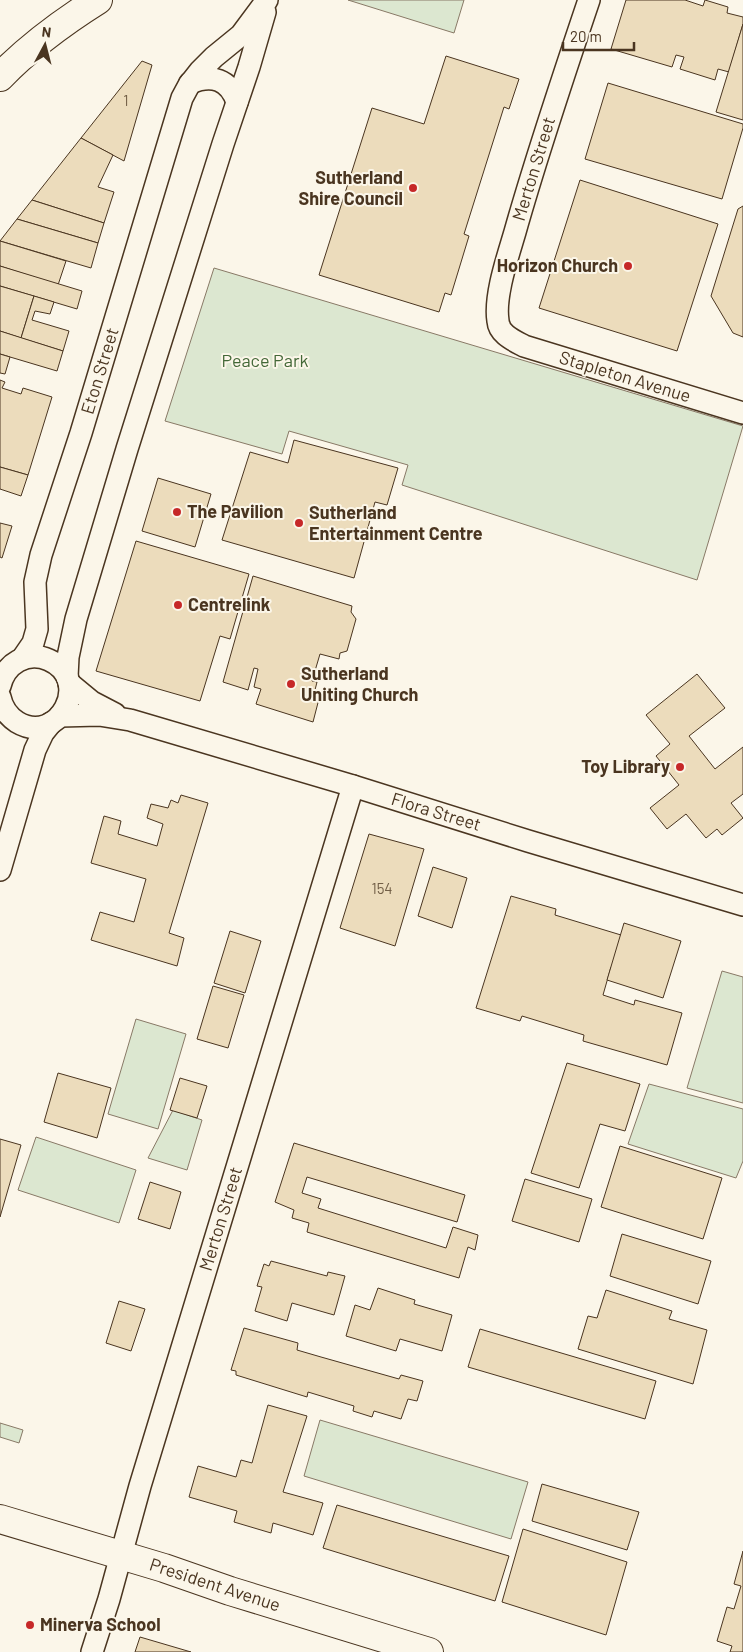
<svg xmlns="http://www.w3.org/2000/svg" width="743" height="1652" viewBox="0 0 743 1652" font-family="Barlow,sans-serif">
<style>
.green{fill:#dce7d0;stroke:#887966}
.building{fill:#ecdcbc;stroke:#4a3520}
.lines{fill:none;stroke-linecap:round;stroke-linejoin:round}
.street-casing{stroke:#4a3520;stroke-width:24}
.secondary-casing{stroke:#4a3520;stroke-width:30}
.street{stroke:#fbf6e9;stroke-width:21}
.secondary{stroke:#fbf6e9;stroke-width:28}
.poi-dot{fill:#c62828;stroke:#fbf6e9;stroke-width:2}
.labels{text-anchor:middle;stroke-width:4;stroke-linejoin:round;paint-order:stroke}
.number-label{font-size:15px;fill:#725f47}
.street-label{font-size:18px;fill:#4a3520;stroke:#fbf6e9}
.poi-label{font-size:18px;font-weight:bold;fill:#4a3520;stroke:#fbf6e9;text-anchor:start}
.park-label{font-size:18px;fill:#436837;stroke:#fbf6e9}
</style>
<rect width="100%" height="100%" fill="#fbf6e9"/>
<g class="green">
<path d="M348 0H464L454 33Z"/>
<path d="M214 268 743 426 697 580 402 485 408 465 289 431 282 454 165 421Z"/>
<path d="M722 971 743 977V1103L687 1088Z"/>
<path d="M136 1019 186 1034 158 1129 108 1114Z"/>
<path d="M649 1084 743 1109V1161L736 1178 628 1144Z"/>
<path d="M173 1110 202 1120 187 1170 148 1158Z"/>
<path d="M36 1137 136 1170 119 1223 18 1190Z"/>
<path d="M320 1420 528 1482 511 1539 304 1476Z"/>
<path d="M0 1423 23 1430 19 1443 0 1437Z"/>
</g>
<g class="building">
<path d="M626 0H685L703 6 705 0 728 7 727 13 743 17V24L729 72 718 69 715 80 680 69 684 57 676 55 672 67 611 49Z"/>
<path d="M743 24V120L716 112Z"/>
<path d="M446 56 519 79 509 109 504 107 464 234 469 236 451 295 445 293 439 312 319 275 372 108 424 124Z"/>
<path d="M142 61 152 65 124 161 81 138Z"/>
<path d="M608 83 743 124V128L722 199 585 159Z"/>
<path d="M81 138 113 155 98 187 114 192 104 223 32 200Z"/>
<path d="M580 180 718 224 677 351 539 308Z"/>
<path d="M32 200 104 223 98 243 17 219Z"/>
<path d="M743 206V337L733 333 711 296 738 209Z"/>
<path d="M17 219 98 243 91 268 0 241Z"/>
<path d="M0 241 66 261 58 285 0 266Z"/>
<path d="M0 266 82 291 77 309 0 286Z"/>
<path d="M0 286 34 296 21 338 0 331Z"/>
<path d="M34 296 54 302 50 314 35 311 32 320 69 331 63 351 21 338Z"/>
<path d="M0 331 63 351 57 371 0 354Z"/>
<path d="M0 354 10 357 5 374 0 373Z"/>
<path d="M0 380 5 382 2 388 21 394 23 388 52 397 28 475 0 467Z"/>
<path d="M294 440 398 468 387 505 375 502 354 578 222 540 250 452 288 463Z"/>
<path d="M0 467 28 475 21 496 0 489Z"/>
<path d="M158 478 211 494 195 547 142 531Z"/>
<path d="M0 523 12 526 2 558 0 557Z"/>
<path d="M136 541 249 574 230 639 220 636 200 701 96 671Z"/>
<path d="M253 576 352 606 351 612 356 619 347 651 340 653 339 659 320 654 312 681 317 682 315 690 321 691 313 722 256 704 261 689 254 687 258 669 254 668 248 690 223 682Z"/>
<path d="M697 674 725 708 689 736 715 769 743 747V794L731 803 743 818 722 835 717 829 706 838 686 814 667 829 650 808 679 785 656 756 670 744 646 715Z"/>
<path d="M181 795 208 803 169 933 184 938 177 966 91 940 100 912 134 922 146 879 91 863 104 816 121 821 118 834 157 846 163 824 147 818 151 804 168 808 171 800 178 803Z"/>
<path d="M369 834 424 849 395 946 340 928Z"/>
<path d="M433 867 467 878 452 928 418 916Z"/>
<path d="M511 896 556 909 555 915 621 935 620 939 624 941 616 968 611 967 603 995 634 1005 635 1000 682 1013 667 1065 583 1041 584 1035 522 1016 520 1021 476 1008Z"/>
<path d="M624 923 681 941 663 998 607 980Z"/>
<path d="M230 931 261 941 245 993 214 983Z"/>
<path d="M213 986 244 995 228 1048 197 1039Z"/>
<path d="M567 1063 640 1084 625 1131 600 1124 579 1188 531 1173Z"/>
<path d="M58 1073 111 1088 97 1138 44 1122Z"/>
<path d="M180 1078 207 1086 197 1118 170 1110Z"/>
<path d="M0 1139 21 1145 0 1217Z"/>
<path d="M294 1143 465 1195 457 1222 307 1177 302 1193 321 1199 318 1208 446 1248 453 1227 478 1235 475 1250 468 1247 459 1278 307 1232 309 1223 292 1218 294 1210 275 1202Z"/>
<path d="M620 1146 722 1178 703 1239 601 1207Z"/>
<path d="M525 1179 592 1199 579 1242 512 1221Z"/>
<path d="M150 1182 181 1192 170 1229 138 1219Z"/>
<path d="M622 1234 711 1261 698 1304 610 1276Z"/>
<path d="M271 1261 327 1276 328 1272 345 1276 334 1315 292 1303 287 1321 255 1311 262 1287 257 1286 264 1264 269 1266Z"/>
<path d="M378 1288 415 1300 414 1304 452 1315 442 1351 400 1339 396 1351 346 1336 355 1305 370 1310Z"/>
<path d="M606 1290 672 1311 669 1319 707 1330 693 1384 578 1349 588 1316 597 1318Z"/>
<path d="M119 1301 145 1309 131 1351 106 1343Z"/>
<path d="M244 1328 298 1343 297 1350 321 1357 399 1379 401 1375 423 1381 417 1401 408 1399 401 1419 374 1411 372 1417 353 1411 354 1406 308 1392 307 1397 236 1375V1371L231 1370Z"/>
<path d="M480 1329 656 1381 645 1419 468 1367Z"/>
<path d="M268 1405 307 1416 283 1492 323 1503 313 1535 273 1523 271 1533 234 1522 237 1511 189 1497 198 1466 236 1477 241 1460 252 1463Z"/>
<path d="M542 1484 639 1512 627 1550 532 1521Z"/>
<path d="M337 1505 509 1556 495 1601 323 1548Z"/>
<path d="M523 1529 627 1562 606 1635 502 1602Z"/>
<path d="M743 1551V1652H730L732 1646 717 1641 727 1607 734 1609 741 1586 734 1584Z"/>
<path d="M140 1637 191 1652H135Z"/>
</g>
<g class="lines">
<defs>
<g id="street">
<path d="M589 0C563 77 537 154 515 232 508 256 494 296 498 321 499 334 513 340 524 346L743 413"/>
<path d="M190 83C212 74 229 79 237 102"/>
<path d="M22 659 33 643 37 629 35 582 41 555 81 433 182 98 189 85 200 71 214 57 241 35 267 0"/>
<path d="M67 677 68 657 76 619 127 449 223 144 249 67 265 12"/>
<path d="M69 683 92 702 115 714"/>
<path d="M0 686C5 664 27 650 49 660 94 680 58 747 17 722 8 716 2 707 0 697"/>
<path d="M60 716 99 715 130 720 353 786 528 841 743 905"/>
<path d="M0 870 35 750 43 733 51 723"/>
<path d="M92 1652 109 1599 140 1486 353 786"/>
</g>
<g id="secondary">
<path d="M0 77C29 47 63 22 98 0"/>
<path d="M0 1519 164 1568 230 1591 429 1652"/>
</g>
</defs>
<use href="#street" class="street-casing"/>
<use href="#secondary" class="secondary-casing"/>
<use href="#street" class="street"/>
<use href="#secondary" class="secondary"/>
</g>
<g class="poi-dot">
<circle cx="413" cy="188" r="5"/>
<circle cx="628" cy="266" r="5"/>
<circle cx="177" cy="512" r="5"/>
<circle cx="299" cy="523" r="5"/>
<circle cx="178" cy="605" r="5"/>
<circle cx="291" cy="684" r="5"/>
<circle cx="680" cy="767" r="5"/>
<circle cx="30" cy="1625" r="5"/>
</g>
<g class="labels">
<g class="number-label">
<text x="126" y="106">1</text>
<text x="382" y="894">154</text>
</g>
<g class="street-label">
<text transform="translate(534 169) rotate(-73)" y="6">Merton Street</text>
<text transform="translate(100 371) rotate(-73)" y="6">Eton Street</text>
<text transform="translate(625 377) rotate(17)" y="6">Stapleton Avenue</text>
<text transform="translate(436 812) rotate(17)" y="6">Flora Street</text>
<text transform="translate(221 1219) rotate(-73)" y="6">Merton Street</text>
<text transform="translate(215 1585) rotate(18)" y="6">President Avenue</text>
</g>
<g class="poi-label">
<text x="403" y="184" text-anchor="end">Sutherland<tspan x="403" dy="21">Shire Council</tspan></text>
<text x="618" y="272" text-anchor="end">Horizon Church</text>
<text x="187" y="518">The Pavilion</text>
<text x="309" y="519">Sutherland<tspan x="309" dy="21">Entertainment Centre</tspan></text>
<text x="188" y="611">Centrelink</text>
<text x="301" y="680">Sutherland<tspan x="301" dy="21">Uniting Church</tspan></text>
<text x="670" y="773" text-anchor="end">Toy Library</text>
<text x="40" y="1631">Minerva School</text>
</g>
<g class="park-label">
<text x="265" y="367">Peace Park</text>
</g>
</g>
<g transform="translate(45 45) rotate(7)" stroke="#fbf6e9" stroke-width="4" paint-order="stroke">
<path d="M0-4L9 19L0 12L-9 19Z" fill="#4a3520"/>
<text y="-8" font-size="14" font-weight="bold" text-anchor="middle" fill="#4a3520">N</text>
</g>
<path d="M563 42v8h71v-8" fill="none" stroke="#4a3520" stroke-width="2.5"/>
<text x="570" y="42" font-size="15" fill="#4a3520" stroke="#fbf6e9" stroke-width="4" paint-order="stroke">20 m</text>
</svg>
